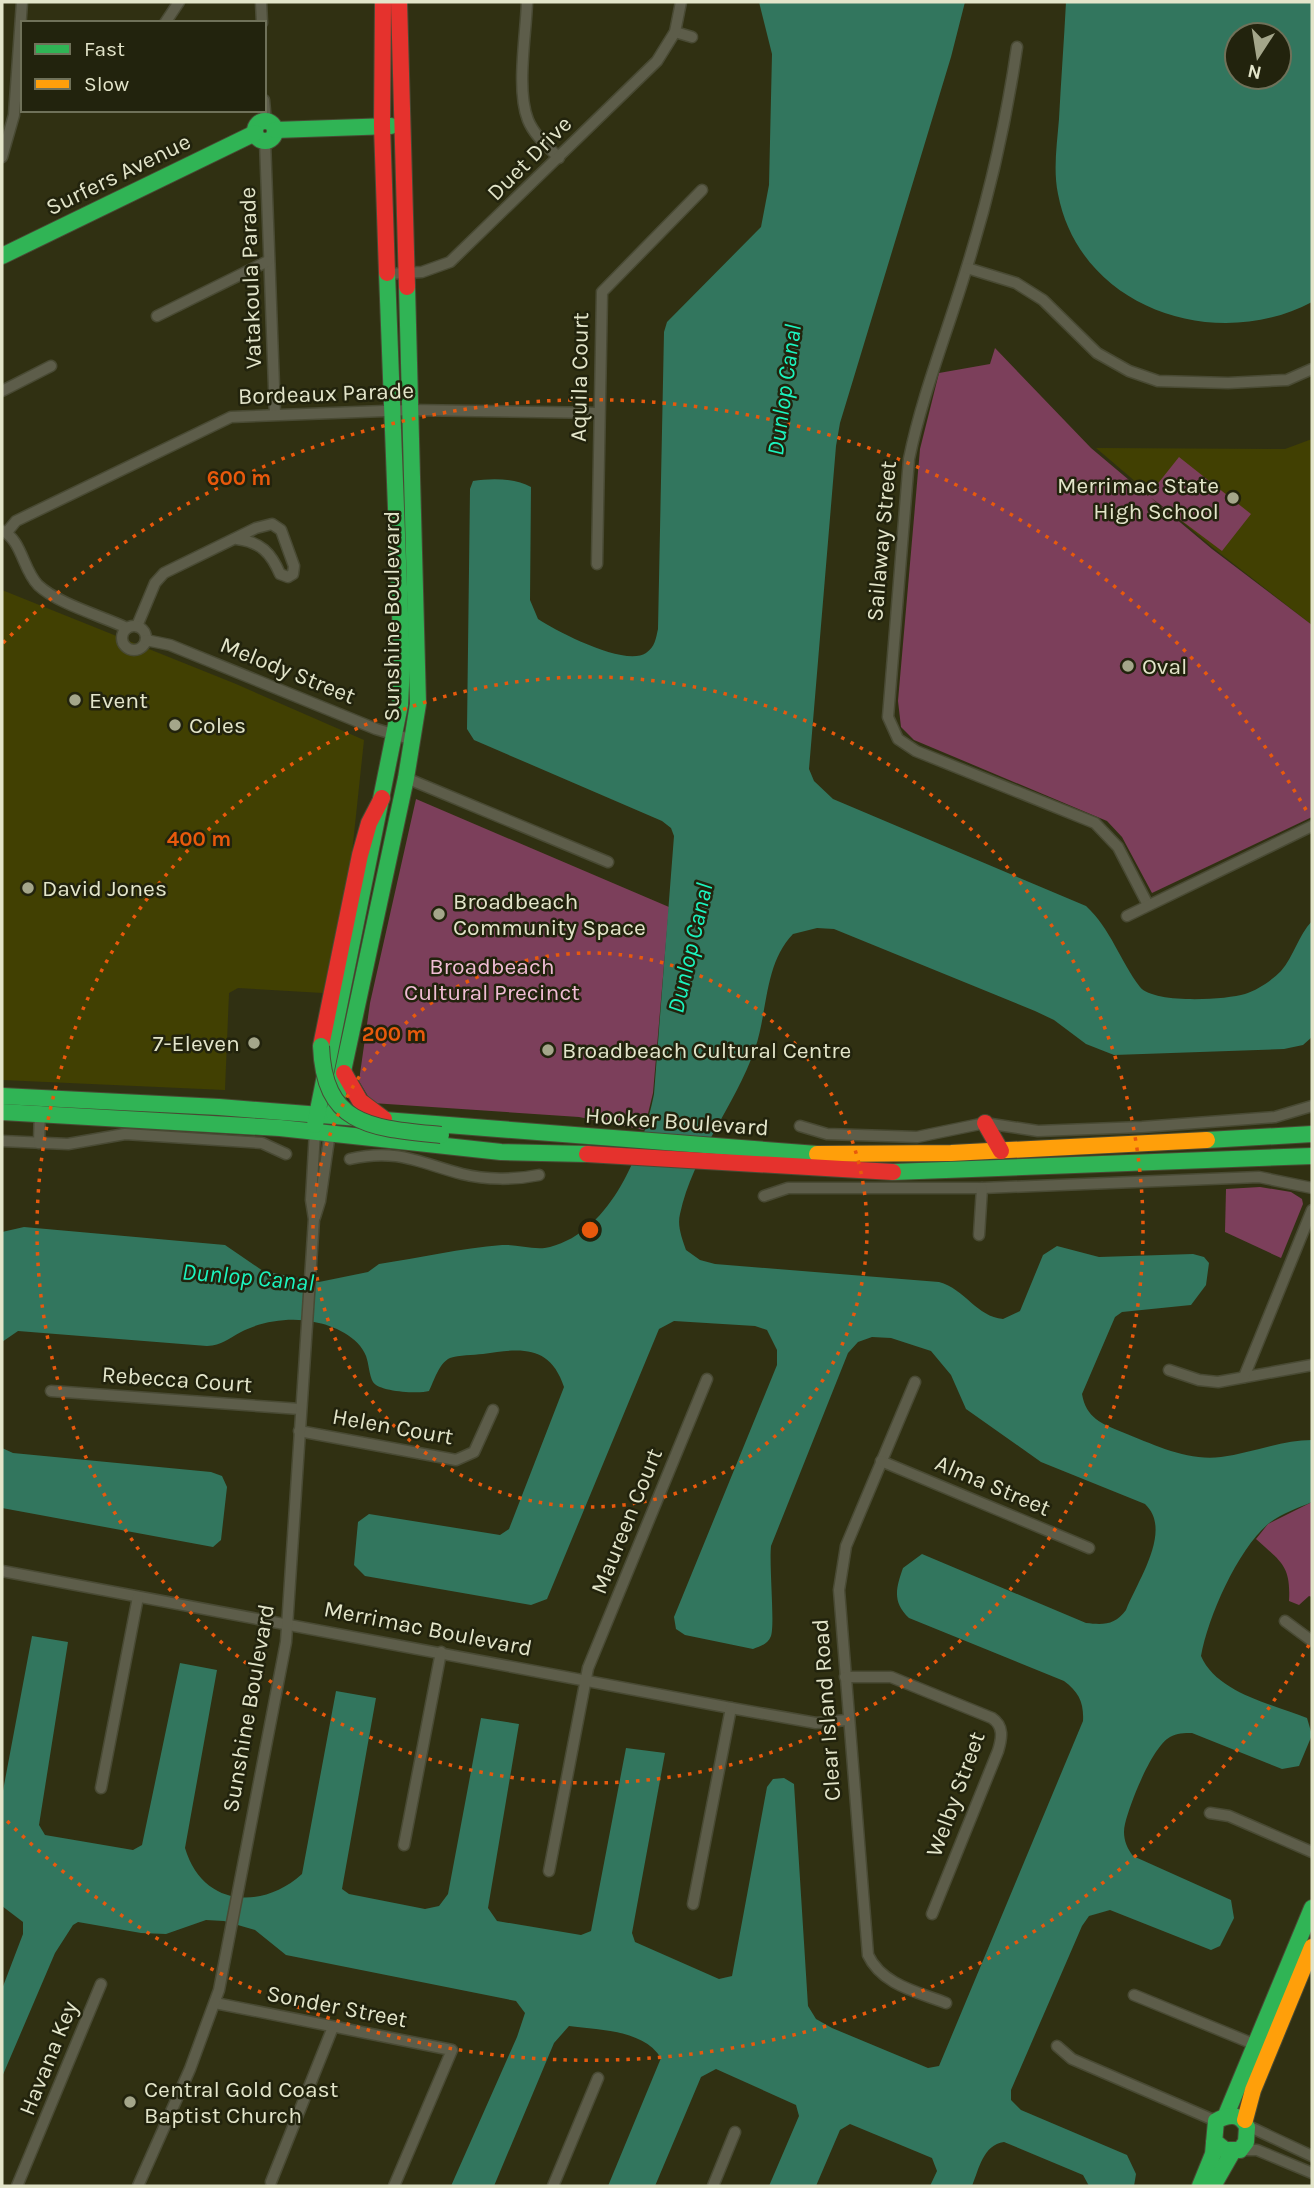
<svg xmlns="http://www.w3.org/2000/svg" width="1314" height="2188" viewBox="0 0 1314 2188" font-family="Karla,sans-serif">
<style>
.built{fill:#414002}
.green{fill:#7c3f5b}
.water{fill:#32765e;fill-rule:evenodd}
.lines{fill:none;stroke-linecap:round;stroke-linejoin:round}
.street-casing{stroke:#494a34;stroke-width:13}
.fast-casing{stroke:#494a34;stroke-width:18}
.slow-casing{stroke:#494a34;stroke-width:18}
.jam-casing{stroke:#494a34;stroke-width:18}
.street{stroke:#5d5d4a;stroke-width:10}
.fast{stroke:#30b455;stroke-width:16}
.slow{stroke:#ff9f0a;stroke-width:16}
.jam{stroke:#e5322d;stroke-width:16}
.fast-bridge-casing{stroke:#494a34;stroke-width:18;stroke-linecap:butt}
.fast-bridge{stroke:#30b455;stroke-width:16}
.ring{fill:none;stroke:#e8590c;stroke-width:3.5;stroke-dasharray:3.5 7}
.poi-dot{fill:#a4a68a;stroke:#22230d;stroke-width:2.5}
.labels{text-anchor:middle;stroke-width:5;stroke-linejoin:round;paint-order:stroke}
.street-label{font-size:23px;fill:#e3e5ca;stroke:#22230d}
.poi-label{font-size:23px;fill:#e3e5ca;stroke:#22230d;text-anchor:start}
.park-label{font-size:23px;fill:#f1bdd5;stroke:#22230d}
.water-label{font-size:24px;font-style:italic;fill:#1cf4bf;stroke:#22230d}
.centre{fill:#e8590c;stroke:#22230d;stroke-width:3.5}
.ring-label{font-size:21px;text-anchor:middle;font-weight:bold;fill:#e8590c;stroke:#22230d;stroke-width:5;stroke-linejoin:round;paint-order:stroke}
</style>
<rect width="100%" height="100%" fill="#303012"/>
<g class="built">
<path d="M1312 439V625L1212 547 1096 448 1285 449Z"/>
<path d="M2 590 236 684 364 740 352 853 323 993 238 988 229 993 225 1090 2 1080Z"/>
</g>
<g class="green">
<path d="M995 348 1091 448 1148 496 1179 457 1251 514 1222 551 1150 497 1212 549 1312 625V817L1152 893 1122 837 1107 821 914 740 901 727 898 701 920 449 939 373 990 364Z"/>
<path d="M416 799 669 907 653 1093 644 1130 579 1117 372 1103 359 1081 370 1003Z"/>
<path d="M1260 1187 1291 1192 1302 1199 1303 1204 1281 1258 1225 1232 1226 1189Z"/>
<path d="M1312 1502V1597L1309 1596 1299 1605 1289 1601C1291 1565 1281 1562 1256 1539L1268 1524Z"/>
</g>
<g class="water">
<path d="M759 2H965L951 57 840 423 836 446 809 769 814 781 833 799 1086 906C1111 929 1120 961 1140 987 1154 1004 1225 1000 1245 994 1258 990 1271 981 1281 971 1294 956 1298 936 1312 921V1037L1303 1045 1284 1049 1114 1055 1086 1044 1054 1020 1035 1011 834 929 817 928 793 934C764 964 768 1011 755 1049 735 1106 693 1154 680 1214 677 1226 682 1238 686 1250L700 1260 715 1264 939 1282C965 1289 977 1317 1003 1319L1020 1311 1043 1255 1057 1246 1099 1257 1193 1254 1204 1257 1209 1263 1206 1285 1191 1305 1122 1312 1115 1317 1082 1394C1086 1418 1102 1424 1122 1432 1155 1445 1186 1461 1221 1457 1251 1453 1282 1440 1312 1440V1502C1298 1508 1280 1514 1268 1524 1237 1551 1208 1617 1201 1656 1217 1693 1272 1704 1307 1718L1312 1735 1299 1766 1282 1769 1192 1733C1184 1733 1177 1733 1170 1737 1152 1747 1130 1803 1125 1824 1122 1836 1126 1847 1133 1856L1231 1900 1234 1918 1220 1946 1211 1950 1110 1910 1089 1916 1082 1926 1011 2090V2100L1021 2110 1127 2155 1136 2174 1134 2186H1089L1083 2175 1004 2142C983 2145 979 2169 972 2186H930L937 2171 932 2158 850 2124 840 2130 816 2186H769L799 2116 796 2105 716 2069 701 2077 655 2186H608L661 2058C644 2030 600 2030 569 2026L554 2043 494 2186H451L517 2037 525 2013 516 2001 286 1955 255 1930 224 1921 206 1920 166 1934 141 1933 78 1922 73 1925 55 1953 2 2077V1989L23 1934V1922L2 1906V1796L32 1636 68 1642 39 1825 45 1835 133 1850 142 1845 180 1663 217 1670 185 1848C202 1906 261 1911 302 1874L336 1691 376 1698 342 1889 349 1894 425 1909 439 1906 448 1894 481 1718 519 1724 488 1908 497 1921 581 1935 591 1931 626 1748 665 1753 632 1933 635 1942 719 1979 732 1976 767 1787 773 1779 784 1778 794 1784 808 2006 816 2019 832 2028 928 2068 939 2066 1083 1721C1084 1703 1079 1692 1064 1681L909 1618C892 1602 896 1588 903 1568L922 1554 1086 1623C1104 1625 1115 1625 1126 1610 1138 1580 1173 1530 1145 1504L1041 1462 966 1409 951 1375 931 1351 891 1338 872 1337 858 1342 848 1353 771 1546C769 1566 775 1625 771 1636 768 1644 761 1646 753 1649L685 1635 676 1629 674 1617 777 1365V1350L767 1330 755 1326 674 1321 659 1329 547 1599 531 1605 365 1576 354 1565 358 1522 369 1514 500 1535 509 1529 564 1387C550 1345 522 1348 483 1354 473 1355 459 1355 450 1358 439 1363 434 1381 429 1391 419 1394 379 1392 373 1382 369 1375 369 1364 366 1356 359 1337 333 1325 314 1322 292 1317 261 1321 241 1332 228 1339 222 1345 207 1346L18 1331 2 1342V1232L24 1227 225 1245 263 1271 319 1282 368 1272 379 1264C419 1258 461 1248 502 1245 517 1244 535 1251 550 1247 612 1231 643 1150 654 1094L674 836 671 828 662 821 474 740 467 729 470 489 473 481C491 478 515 478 531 487L530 600 538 619C558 632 625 667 646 653 655 647 656 638 658 629L664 332 667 322 761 227 769 185 772 54Z"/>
<path d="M1066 2H1312V302C1216 353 1080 309 1058 194 1053 170 1057 144 1059 119 1061 80 1064 41 1066 2ZM1237 35H1279V77H1237Z"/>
<path d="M2 1448 13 1453 211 1472 222 1476 227 1487 221 1540 213 1547 2 1508Z"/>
</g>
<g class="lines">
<defs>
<g id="street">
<path d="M261 2 262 23"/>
<path d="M527 2C526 35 516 90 528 120 534 135 548 147 559 158"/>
<path d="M165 23 179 2"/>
<path d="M675 32 692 37"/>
<path d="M1017 47C1006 123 989 197 966 270 947 333 922 395 909 459L888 717 898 739 916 751 1095 823 1118 847 1148 905"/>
<path d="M264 100 266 122"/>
<path d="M265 141 275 414"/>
<path d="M2 157 14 115 22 2"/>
<path d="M967 268 1016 283 1043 300 1097 353 1129 371 1158 381 1228 383 1287 380 1312 369"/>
<path d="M387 274 422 272 450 262 657 61 675 32 681 2"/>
<path d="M157 316 268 261"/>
<path d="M2 391 51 366"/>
<path d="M3 531C22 541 23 570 38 585 58 604 102 616 127 628"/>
<path d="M7 532 16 521 231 417 410 410 599 413"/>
<path d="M597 564 602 292 702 190"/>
<path d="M137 626 155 583 164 573 256 528 272 524 281 530 294 566 293 574 288 577 280 574C271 553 261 542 237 539"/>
<circle cx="134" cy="638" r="12"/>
<path d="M146 640 170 645 376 729 413 740"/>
<path d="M406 778 608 862"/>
<path d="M1127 916 1312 826"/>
<path d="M800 1126 827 1134 917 1137 985 1123 1038 1131 1142 1127 1275 1117 1312 1106"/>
<path d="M2 1141 68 1144 125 1134 262 1143 286 1154"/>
<path d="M39 1143 40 1111"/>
<path d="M350 1159C397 1148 420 1163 462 1174 486 1180 515 1180 539 1175"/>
<path d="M764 1196 788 1188H982L1259 1177 1312 1188"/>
<path d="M315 1217 320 1201 330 1132"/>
<path d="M979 1235 982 1188"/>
<path d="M1169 1370 1199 1380 1218 1382 1312 1365"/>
<path d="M1244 1377 1312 1210"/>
<path d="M915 1382 846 1546 839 1590 868 1955C882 1985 918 1992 946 2003"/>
<path d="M51 1391 300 1409"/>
<path d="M299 1431 456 1460 474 1452 493 1410"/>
<path d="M881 1461 1089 1548"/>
<path d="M2 1571 731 1708 816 1723 847 1720"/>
<path d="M1285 1621 1312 1641"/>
<path d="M845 1677H891L992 1718C1004 1726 1002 1738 998 1751L932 1914"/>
<path d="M101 1788 138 1597"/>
<path d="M1210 1813 1229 1816 1312 1852"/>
<path d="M404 1845 441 1652"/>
<path d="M549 1871 588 1668 707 1379"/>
<path d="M693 1904 731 1708"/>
<path d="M1134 1995 1261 2047"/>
<path d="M215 2003 452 2050 394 2186"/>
<path d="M1057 2046 1072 2059 1216 2121"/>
<path d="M1248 2126 1312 2156"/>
<path d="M1240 2150H1257L1312 2173"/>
<path d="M271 2182 333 2027"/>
<path d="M17 2186 101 1984"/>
<path d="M138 2186 190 2069 219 1990 286 1642 314 1219 311 1200 315 1131"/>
<path d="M553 2186 598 2078"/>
<path d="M713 2186 735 2132"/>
</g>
<g id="fast">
<circle cx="265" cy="131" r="10"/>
<path d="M275 130 391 126"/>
<path d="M2 256 255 133"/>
<path d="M2 1096 219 1107 817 1154"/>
<path d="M2 1112 280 1128 501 1152 587 1154"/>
<path d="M334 1113 406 778 418 704 407 287"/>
<path d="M315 1125 400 705 402 665 387 273"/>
<path d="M1207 1140 1312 1134"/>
<path d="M893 1172 1312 1156"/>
<path d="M1226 2115 1312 1908"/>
<path d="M1200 2186 1213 2154 1216 2121C1229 2114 1240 2113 1247 2127L1246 2142 1240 2150H1225L1214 2141"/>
<path d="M1213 2186 1233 2151"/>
</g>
<g id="slow">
<path d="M817 1154 951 1153 1207 1140"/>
<path d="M1245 2120 1253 2090 1312 1947"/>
</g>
<g id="jam">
<path d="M383 2 382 126 387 273"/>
<path d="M399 2 407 287"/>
<path d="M321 1046 360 855 369 823 382 798"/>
<path d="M344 1073 360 1101 384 1119"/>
<path d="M985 1123 1001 1151"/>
<path d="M587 1154 893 1172"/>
</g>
</defs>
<use href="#street" class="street-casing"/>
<use href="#fast" class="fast-casing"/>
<use href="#slow" class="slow-casing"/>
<use href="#jam" class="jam-casing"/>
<use href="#street" class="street"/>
<use href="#fast" class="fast"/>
<use href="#slow" class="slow"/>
<use href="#jam" class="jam"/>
<defs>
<path id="fast-bridge" d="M321 1046C324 1127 373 1128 441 1135"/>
</defs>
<use href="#fast-bridge" class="fast-bridge-casing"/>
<use href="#fast-bridge" class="fast-bridge"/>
</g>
<g class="ring">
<circle cx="590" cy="1230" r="277"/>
<circle cx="590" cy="1230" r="553"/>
<path d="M1309 1645A830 830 0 0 1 3 1817M3 643A830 830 0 0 1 1309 815"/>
</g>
<g class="poi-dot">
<circle cx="1233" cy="498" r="7"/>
<circle cx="1128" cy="666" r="7"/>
<circle cx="75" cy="700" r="7"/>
<circle cx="175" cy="725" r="7"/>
<circle cx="28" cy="888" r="7"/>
<circle cx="439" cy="914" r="7"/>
<circle cx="254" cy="1043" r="7"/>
<circle cx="548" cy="1050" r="7"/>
<circle cx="130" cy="2102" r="7"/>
</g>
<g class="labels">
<g class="street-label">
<text transform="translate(529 158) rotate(-45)" y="8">Duet Drive</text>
<text transform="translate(118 174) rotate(-26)" y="8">Surfers Avenue</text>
<text transform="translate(250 278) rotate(-92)" y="8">Vatakoula Parade</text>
<text transform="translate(579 377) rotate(-89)" y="8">Aquila Court</text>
<text transform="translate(326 393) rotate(-2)" y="8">Bordeaux Parade</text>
<text transform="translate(881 541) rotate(-85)" y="8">Sailaway Street</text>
<text transform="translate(391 616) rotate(-90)" y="8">Sunshine Boulevard</text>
<text transform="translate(288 670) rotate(22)" y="8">Melody Street</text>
<text transform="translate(677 1121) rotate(4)" y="8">Hooker Boulevard</text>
<text transform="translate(177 1379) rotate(4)" y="8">Rebecca Court</text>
<text transform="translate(393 1426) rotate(10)" y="8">Helen Court</text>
<text transform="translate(993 1485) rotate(23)" y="8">Alma Street</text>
<text transform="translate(626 1521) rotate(-68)" y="8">Maureen Court</text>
<text transform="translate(428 1628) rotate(11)" y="8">Merrimac Boulevard</text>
<text transform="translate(248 1708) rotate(-80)" y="8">Sunshine Boulevard</text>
<text transform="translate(826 1710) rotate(-94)" y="8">Clear Island Road</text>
<text transform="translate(955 1794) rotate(-70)" y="8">Welby Street</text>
<text transform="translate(337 2006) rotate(11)" y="8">Sonder Street</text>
<text transform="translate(48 2058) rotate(-68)" y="8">Havana Key</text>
</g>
<g class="poi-label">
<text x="1219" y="493" text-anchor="end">Merrimac State<tspan x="1219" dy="26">High School</tspan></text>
<text x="1142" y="674">Oval</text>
<text x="89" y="708">Event</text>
<text x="189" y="733">Coles</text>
<text x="42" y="896">David Jones</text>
<text x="453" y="909">Broadbeach<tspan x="453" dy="26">Community Space</tspan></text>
<text x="240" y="1051" text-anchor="end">7-Eleven</text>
<text x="562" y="1058">Broadbeach Cultural Centre</text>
<text x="144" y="2097">Central Gold Coast<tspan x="144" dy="26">Baptist Church</tspan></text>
</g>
<g class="park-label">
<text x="492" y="974">Broadbeach<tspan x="492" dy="26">Cultural Precinct</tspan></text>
</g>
<g class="water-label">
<text transform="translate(784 390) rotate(-82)" y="8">Dunlop Canal</text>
<text transform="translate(690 948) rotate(-77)" y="8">Dunlop Canal</text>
<text transform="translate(248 1277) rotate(5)" y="8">Dunlop Canal</text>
</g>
</g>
<circle cx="590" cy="1230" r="10" class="centre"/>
<g class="ring-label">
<text x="239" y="485">600 m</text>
<text x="199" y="846">400 m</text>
<text x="394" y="1041">200 m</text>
</g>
<rect width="1314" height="2188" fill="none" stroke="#e3e5ca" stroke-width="7"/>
<rect x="21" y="21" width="245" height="91" fill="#22230d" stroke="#6f7159" stroke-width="2"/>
<rect x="35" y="44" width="35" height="10" fill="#30b455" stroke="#6f7159" stroke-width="2"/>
<text x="84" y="56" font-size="21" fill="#e3e5ca">Fast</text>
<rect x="35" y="79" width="35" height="10" fill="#ff9f0a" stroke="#6f7159" stroke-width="2"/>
<text x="84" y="91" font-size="21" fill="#e3e5ca">Slow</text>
<g transform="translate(1258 56) rotate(192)"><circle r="33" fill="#22230d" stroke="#6f7159" stroke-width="2"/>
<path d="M0-5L12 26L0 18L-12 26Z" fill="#a4a68a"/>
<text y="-10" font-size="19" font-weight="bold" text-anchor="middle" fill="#e3e5ca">N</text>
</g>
</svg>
